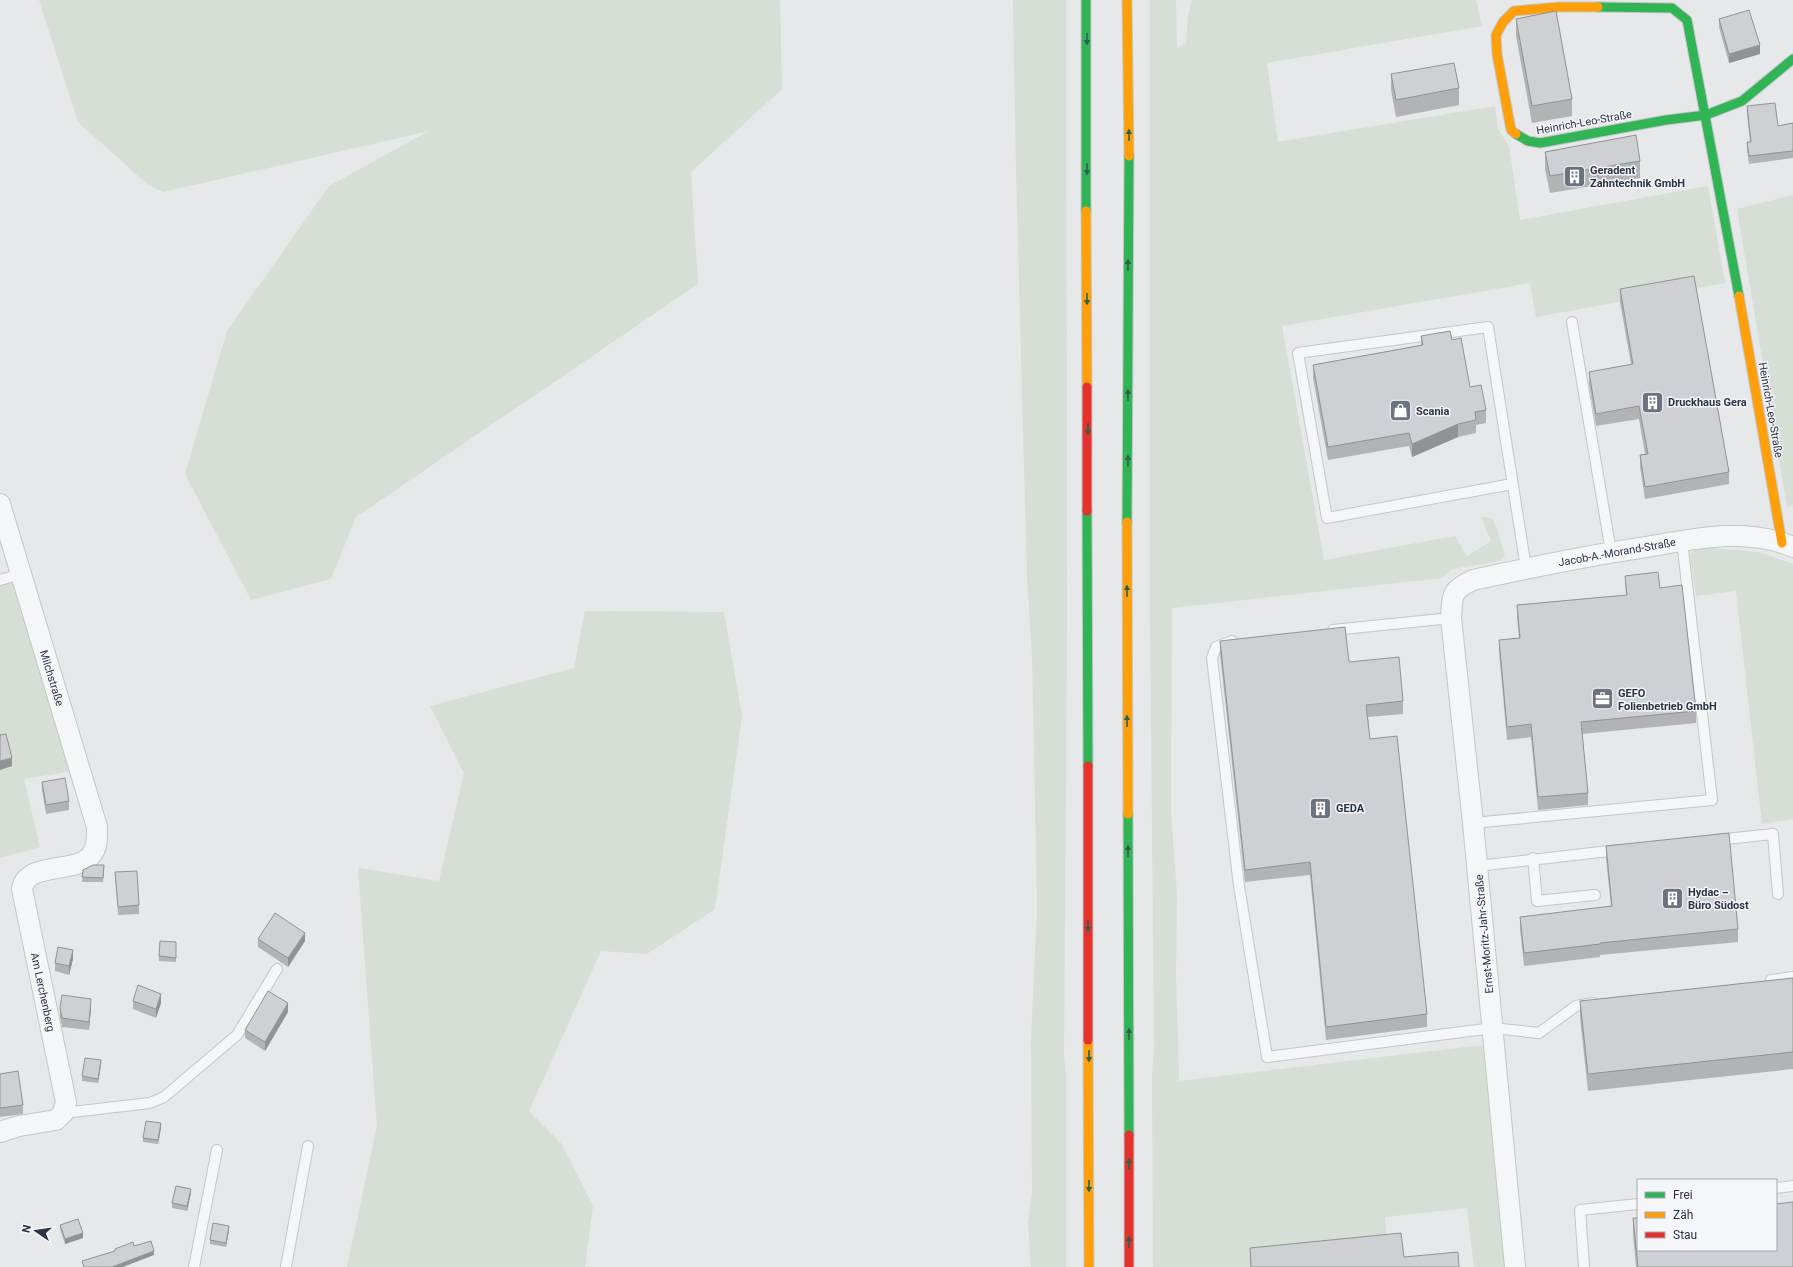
<svg xmlns="http://www.w3.org/2000/svg" width="1793" height="1267" viewBox="0 0 1793 1267" font-family="Roboto,sans-serif">
<style>
.green{fill:#d6ded6}
.lines{fill:none;stroke-linecap:round;stroke-linejoin:round}
.lane-casing{stroke:#c4c6c8;stroke-width:12}
.street-casing{stroke:#c4c6c8;stroke-width:22}
.fast-casing{stroke:#c4c6c8;stroke-width:11}
.slow-casing{stroke:#c4c6c8;stroke-width:11}
.jam-casing{stroke:#c4c6c8;stroke-width:11}
.lane{stroke:#f5f6f7;stroke-width:10}
.street{stroke:#f5f6f7;stroke-width:20}
.fast{stroke:#30b455;stroke-width:9}
.slow{stroke:#ff9f0a;stroke-width:9}
.jam{stroke:#e5322d;stroke-width:9}
.wall{fill:#b1b3b5}
.shaded-wall{fill:#909294}
.building{fill:#ced0d3;stroke:#909294}
.oneway{fill:#2d614b}
.labels{text-anchor:middle;stroke-width:3;stroke-linejoin:round;paint-order:stroke}
.street-label{font-size:11px;fill:#2b3445;stroke:#f4f6f9}
.poi-label{font-size:11px;font-weight:bold;fill:#2b3445;stroke:#f4f6f9;text-anchor:start}
</style>
<rect width="100%" height="100%" fill="#e6e8ea"/>
<g class="green">
<path d="M39 0H780L782 89 691 172 698 284 356 517 331 579 251 600 185 474 227 331 329 186 429 131 163 192 147 184 78 122Z"/>
<path d="M1013 0H1066L1067 619 1064 1055 1066 1074V1267H1031L1028 1223 1032 1192 1031 1038 1037 914 1036 848 1032 657 1027 577 1016 169Z"/>
<path d="M1150 0H1176L1177 48 1186 43 1188 15 1192 0H1476L1482 26 1267 63 1278 142 1495 106 1498 129 1509 146 1520 220 1708 186 1725 283 1536 317 1530 283 1282 326 1324 560 1455 536 1467 556 1491 541 1481 517 1492 518 1496 526 1505 556 1500 561 1452 569 1442 578 1172 608 1171 813 1177 894 1176 975 1179 1081 1483 1045 1505 1267H1474L1467 1208 1385 1217 1387 1247 1250 1261V1267H1153L1152 1073 1154 1050 1150 608Z"/>
<path d="M1793 195V505L1787 507 1737 209Z"/>
<path d="M1698 547 1759 552 1793 564V819L1762 824 1736 591 1696 596 1690 554Z"/>
<path d="M14 582 73 771 24 779 40 847 0 858V585Z"/>
<path d="M585 611 724 612 742 716 715 909 647 954 601 951 529 1111 561 1143 593 1206 585 1267H347L377 1126 358 868 439 881 464 773 430 706 574 668Z"/>
</g>
<g class="lines">
<defs>
<g id="lane">
<path d="M1572 322 1611 552"/>
<path d="M1512 484 1327 518 1298 353 1488 327 1526 568"/>
<path d="M0 580 21 574"/>
<path d="M1333 630 1451 618"/>
<path d="M1232 641 1216 647 1212 658 1239 886 1267 1057 1493 1028 1539 1033 1576 1006 1593 1003"/>
<path d="M1473 823 1712 800 1682 541"/>
<path d="M1716 840 1773 834 1778 894"/>
<path d="M1533 858 1537 901 1595 895"/>
<path d="M1477 866 1618 850"/>
<path d="M1771 980 1793 977"/>
<path d="M63 1113 150 1103 164 1097 237 1035 277 969"/>
<path d="M1776 1188 1793 1186"/>
<path d="M194 1267 217 1150"/>
<path d="M286 1267 308 1146"/>
<path d="M1584 1267 1580 1210 1638 1204"/>
</g>
<g id="street">
<path d="M0 504 97 827C97 836 98 846 92 854 78 875 27 860 22 889L66 1102 63 1113 56 1120 19 1126 0 1132"/>
<path d="M1515 1267 1473 823 1451 618C1453 594 1450 591 1473 580 1528 568 1584 556 1640 548 1690 540 1745 526 1793 547"/>
</g>
<g id="fast">
<path d="M1086 0V211"/>
<path d="M1598 7 1672 8 1687 20 1739 296"/>
<path d="M1516 134 1528 141 1540 143 1666 120 1706 115 1742 101 1793 59"/>
<path d="M1087 511 1088 766"/>
<path d="M1127 522 1129 156"/>
<path d="M1128 814 1129 1135"/>
</g>
<g id="slow">
<path d="M1127 0 1129 156"/>
<path d="M1516 134 1511 130 1497 54 1496 35 1503 22 1514 11 1559 7H1598"/>
<path d="M1086 211 1087 387"/>
<path d="M1739 296 1782 543"/>
<path d="M1127 522 1128 814"/>
<path d="M1088 1040 1089 1267"/>
</g>
<g id="jam">
<path d="M1087 387V511"/>
<path d="M1088 766V1040"/>
<path d="M1129 1135V1267"/>
</g>
</defs>
<use href="#lane" class="lane-casing"/>
<use href="#street" class="street-casing"/>
<use href="#fast" class="fast-casing"/>
<use href="#slow" class="slow-casing"/>
<use href="#jam" class="jam-casing"/>
<use href="#lane" class="lane"/>
<use href="#street" class="street"/>
<use href="#fast" class="fast"/>
<use href="#slow" class="slow"/>
<use href="#jam" class="jam"/>
</g>
<g class="wall">
<path d="M1516 19 1572 99V116L1532 123 1516 36Z"/>
<path d="M1719 19 1760 54 1729 63 1719 27Z"/>
<path d="M1391 74 1459 88V105L1396 117 1391 90Z"/>
<path d="M1747 106 1778 126 1793 123V158L1749 164 1747 150V142H1750L1747 114Z"/>
<path d="M1545 152 1640 161V178L1550 193 1545 169Z"/>
<path d="M1620 289 1729 472V484L1645 499 1640 467V455L1645 454 1639 419 1596 426 1589 384V372L1631 364 1620 302Z"/>
<path d="M1421 336 1452 340 1470 387 1486 410V423L1476 425V433L1458 437 1412 457 1409 446 1328 460 1313 378V365L1421 345Z"/>
<path d="M1625 576 1660 588 1696 711V723L1582 734 1588 793V805L1538 810 1531 737 1507 740 1499 652V640L1519 638 1517 618V605L1626 595Z"/>
<path d="M1220 641 1349 662 1403 701V714L1368 717 1370 739 1427 1014V1027L1326 1040 1310 875 1245 882 1220 654Z"/>
<path d="M42 782 69 801V810L46 814 42 790Z"/>
<path d="M1606 846 1738 929V942L1600 955V957L1524 966 1520 929V917L1611 906 1606 859Z"/>
<path d="M104 865 103 882H82L83 870Z"/>
<path d="M115 872 139 905V914L118 915Z"/>
<path d="M258 939 305 941 288 967 258 947Z"/>
<path d="M176 947V962L159 961V956Z"/>
<path d="M73 959 69 975 55 971V963Z"/>
<path d="M1793 978V1069L1588 1091 1580 1018V1001Z"/>
<path d="M133 1001 161 1003 156 1018 133 1009Z"/>
<path d="M60 1008H91L89 1030 62 1027 60 1017Z"/>
<path d="M288 1012 265 1051 245 1038V1030Z"/>
<path d="M101 1064 98 1083 82 1081V1076Z"/>
<path d="M0 1074 23 1105V1114L0 1117Z"/>
<path d="M161 1128 158 1144 143 1142V1138Z"/>
<path d="M191 1193 187 1211 172 1208V1203Z"/>
<path d="M1633 1218 1793 1267H1636L1633 1235Z"/>
<path d="M60 1225 83 1238 65 1244 60 1229Z"/>
<path d="M229 1230 226 1247 210 1244V1240Z"/>
<path d="M1250 1248 1404 1257 1459 1267H1250Z"/>
</g>
<g class="shaded-wall">
<path d="M1760 45V54L1729 63V54Z"/>
<path d="M1458 424V437L1412 457V444Z"/>
<path d="M12 758V766L0 770V761Z"/>
<path d="M305 933V941L288 967V958Z"/>
<path d="M73 950V959L69 975V966Z"/>
<path d="M161 994V1003L156 1018V1009Z"/>
<path d="M91 999V1008L89 1030V1022Z"/>
<path d="M288 1003V1012L265 1051V1042Z"/>
<path d="M101 1060V1064L98 1083V1079Z"/>
<path d="M161 1123V1128L158 1144V1140Z"/>
<path d="M191 1189V1193L187 1211V1206Z"/>
<path d="M229 1226V1230L226 1247V1243Z"/>
<path d="M83 1233V1238L65 1244V1239Z"/>
<path d="M154 1251V1255L123 1267H112Z"/>
</g>
<g class="building">
<path d="M1749 10 1760 45 1729 54 1719 19Z"/>
<path d="M1556 11 1572 99 1532 106 1516 19Z"/>
<path d="M1454 63 1459 88 1396 100 1391 74Z"/>
<path d="M1775 103 1778 126 1793 123V151L1749 156 1747 142H1751L1747 106Z"/>
<path d="M1636 135 1640 161 1550 176 1545 152Z"/>
<path d="M1694 276 1729 472 1645 487 1640 455 1648 454 1639 406 1596 414 1589 372 1633 364 1620 289Z"/>
<path d="M1450 331 1452 340 1461 338 1470 387 1481 385 1486 410 1475 412 1476 420 1458 424 1412 444 1409 433 1328 447 1313 365 1423 345 1421 336Z"/>
<path d="M1658 572 1660 588 1682 585 1696 711 1581 722 1588 793 1538 797 1531 724 1507 727 1499 640 1520 638 1517 605 1627 595 1625 576Z"/>
<path d="M1345 627 1349 662 1399 657 1403 701 1366 705 1370 739 1397 736 1427 1014 1326 1027 1310 862 1245 870 1220 641Z"/>
<path d="M6 734 12 758 0 761V735Z"/>
<path d="M65 778 69 801 46 805 42 782Z"/>
<path d="M1729 833 1738 929 1600 943V944L1524 953 1520 917 1612 906 1606 846Z"/>
<path d="M93 865H104L103 878 82 877 83 870Z"/>
<path d="M137 871 139 905 118 907 115 872Z"/>
<path d="M275 913 305 933 288 958 258 939Z"/>
<path d="M160 941 176 942V958L159 956Z"/>
<path d="M58 947 73 950 69 966 55 963Z"/>
<path d="M1793 978V1052L1588 1074 1580 1001Z"/>
<path d="M138 985 161 994 156 1009 133 1001Z"/>
<path d="M268 991 288 1003 265 1042 245 1030Z"/>
<path d="M62 995 91 999 89 1022 62 1018 60 1008Z"/>
<path d="M85 1058 101 1060 98 1079 82 1076Z"/>
<path d="M18 1071 23 1105 0 1108V1074Z"/>
<path d="M146 1121 161 1123 158 1140 143 1138Z"/>
<path d="M176 1186 191 1189 187 1206 172 1203Z"/>
<path d="M1793 1202V1267H1638L1633 1218H1638V1250H1776V1204Z"/>
<path d="M78 1219 83 1233 65 1239 60 1225Z"/>
<path d="M213 1223 229 1226 226 1243 210 1240Z"/>
<path d="M1401 1233 1404 1257 1458 1252 1459 1267H1251L1250 1248Z"/>
<path d="M151 1241 154 1251 112 1267H84L82 1261 115 1251V1249L133 1242 134 1246Z"/>
</g>
<defs><path id="oneway-solid" d="M-6-.8H1V-3.2L6.5 0L1 3.2V.8H-6Z"/></defs>
<g class="oneway">
<use href="#oneway-solid" transform="translate(1087 39) rotate(90)"/>
<use href="#oneway-solid" transform="translate(1129 135) rotate(-91)"/>
<use href="#oneway-solid" transform="translate(1087 169) rotate(90)"/>
<use href="#oneway-solid" transform="translate(1128 265) rotate(-90)"/>
<use href="#oneway-solid" transform="translate(1087 299) rotate(90)"/>
<use href="#oneway-solid" transform="translate(1128 395) rotate(-90)"/>
<use href="#oneway-solid" transform="translate(1088 429) rotate(90)"/>
<use href="#oneway-solid" transform="translate(1128 461) rotate(-90)"/>
<use href="#oneway-solid" transform="translate(1127 591) rotate(-90)"/>
<use href="#oneway-solid" transform="translate(1127 721) rotate(-90)"/>
<use href="#oneway-solid" transform="translate(1128 851) rotate(-90)"/>
<use href="#oneway-solid" transform="translate(1088 926) rotate(90)"/>
<use href="#oneway-solid" transform="translate(1129 1034) rotate(-90)"/>
<use href="#oneway-solid" transform="translate(1089 1056) rotate(90)"/>
<use href="#oneway-solid" transform="translate(1129 1164) rotate(-90)"/>
<use href="#oneway-solid" transform="translate(1089 1186) rotate(90)"/>
<use href="#oneway-solid" transform="translate(1129 1242) rotate(-90)"/>
</g>
<defs>
<symbol id="building-square" viewBox="-11 -11 22 22"><rect x="-9" y="-9" width="18" height="18" rx="4" fill="#6c737f" stroke="#f4f6f9"/><path d="M-4-6H4V6H1V3H-1V6H-4ZM-2.5-4.3h1.7v1.8h-1.7ZM.8-4.3h1.7v1.8H.8ZM-2.5-1h1.7V.8h-1.7ZM.8-1h1.7V.8H.8Z" fill="#fff"/></symbol>
<symbol id="shop-square" viewBox="-11 -11 22 22"><rect x="-9" y="-9" width="18" height="18" rx="4" fill="#6c737f" stroke="#f4f6f9"/><path d="M-5-2.5h2.3a2.7 3.5 0 0 1 5.4 0H5L5.5 6h-11ZM-1.5-2.5h3a1.5 2.3 0 0 0-3 0Z" fill="#fff"/></symbol>
<symbol id="office-square" viewBox="-11 -11 22 22"><rect x="-9" y="-9" width="18" height="18" rx="4" fill="#6c737f" stroke="#f4f6f9"/><path d="M-6-3h4V-5.5h4V-3h4V5H-6ZM-1-4.5V-3h2v-1.5ZM-6 0V1H6V0Z" fill="#fff"/></symbol>
</defs>
<g fill-rule="evenodd">
<use href="#building-square" x="1562" y="164" width="25" height="25"/>
<use href="#building-square" x="1640" y="390" width="25" height="25"/>
<use href="#shop-square" x="1388" y="398" width="25" height="25"/>
<use href="#office-square" x="1590" y="686" width="25" height="25"/>
<use href="#building-square" x="1308" y="796" width="25" height="25"/>
<use href="#building-square" x="1660" y="886" width="25" height="25"/>
</g>
<g class="labels">
<g class="street-label">
<text transform="translate(1584 122) rotate(-10)" y="4">Heinrich-Leo-Straße</text>
<text transform="translate(1771 410) rotate(80)" y="4">Heinrich-Leo-Straße</text>
<text transform="translate(1617 552) rotate(-10)" y="4">Jacob-A.-Morand-Straße</text>
<text transform="translate(52 678) rotate(73)" y="4">Milchstraße</text>
<text transform="translate(1484 934) rotate(-95)" y="4">Ernst-Moritz-Jahr-Straße</text>
<text transform="translate(43 992) rotate(78)" y="4">Am Lerchenberg</text>
</g>
<g class="poi-label">
<text x="1590" y="174">Geradent<tspan x="1590" dy="13">Zahntechnik GmbH</tspan></text>
<text x="1668" y="406">Druckhaus Gera</text>
<text x="1416" y="415">Scania</text>
<text x="1618" y="697">GEFO<tspan x="1618" dy="13">Folienbetrieb GmbH</tspan></text>
<text x="1336" y="812">GEDA</text>
<text x="1688" y="896">Hydac –<tspan x="1688" dy="13">Büro Südost</tspan></text>
</g>
</g>
<rect x="1637" y="1179" width="140" height="72" fill="#f4f6f9" stroke="#a4a8b1"/>
<rect x="1645" y="1192" width="20" height="6" fill="#30b455" stroke="#a4a8b1"/>
<text x="1673" y="1199" font-size="12" fill="#2b3445">Frei</text>
<rect x="1645" y="1212" width="20" height="6" fill="#ff9f0a" stroke="#a4a8b1"/>
<text x="1673" y="1219" font-size="12" fill="#2b3445">Zäh</text>
<rect x="1645" y="1232" width="20" height="6" fill="#e5322d" stroke="#a4a8b1"/>
<text x="1673" y="1239" font-size="12" fill="#2b3445">Stau</text>
<g transform="translate(36 1231) rotate(283)" stroke="#f4f6f9" stroke-width="3" paint-order="stroke">
<path d="M0-3L7 15L0 10L-7 15Z" fill="#2b3445"/>
<text y="-6" font-size="11" font-weight="bold" text-anchor="middle" fill="#2b3445">N</text>
</g>
</svg>
